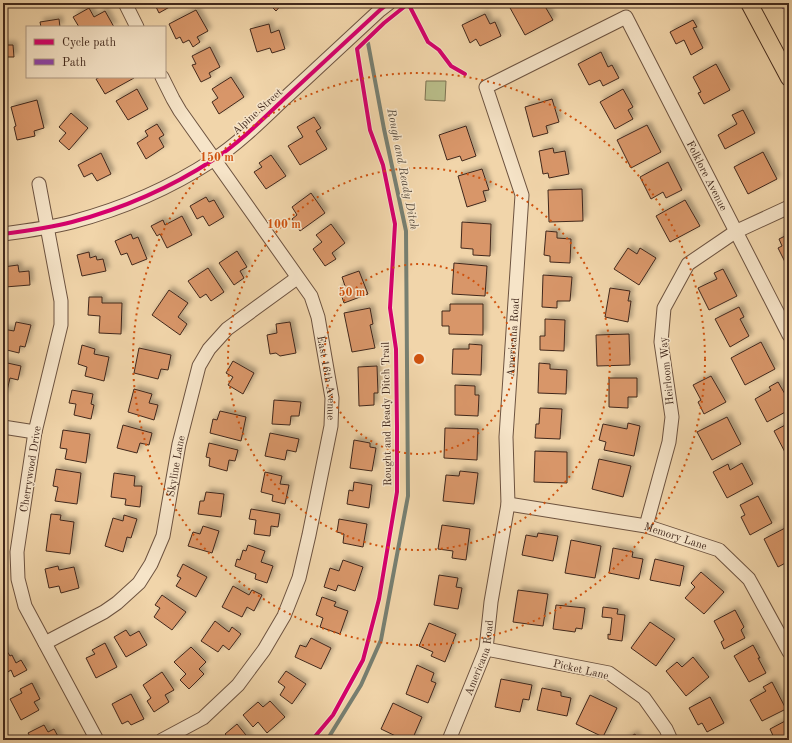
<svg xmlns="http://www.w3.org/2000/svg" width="792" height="743" viewBox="0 0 792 743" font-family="'Old Standard TT',serif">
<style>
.green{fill:#b9bd89;stroke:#7d7252}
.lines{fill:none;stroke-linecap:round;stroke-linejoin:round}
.stream{stroke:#777f71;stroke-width:4}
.building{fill:#d89669;stroke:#41281c;filter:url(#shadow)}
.minor-casing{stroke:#6d5340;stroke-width:15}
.major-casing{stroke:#41281c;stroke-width:18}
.minor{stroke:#f6e4c8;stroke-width:13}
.major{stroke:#f1d5aa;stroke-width:16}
.quiet{stroke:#8e44ad;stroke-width:3;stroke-dasharray:6 3;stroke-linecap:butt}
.cycleway-casing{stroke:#f6e4c8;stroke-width:6}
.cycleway{stroke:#d6006c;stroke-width:4}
.ring{fill:none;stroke:#cf520e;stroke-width:2;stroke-dasharray:2 4}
.labels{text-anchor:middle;stroke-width:3;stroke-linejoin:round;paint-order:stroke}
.street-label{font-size:11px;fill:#41281c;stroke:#f6e4c8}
.water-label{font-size:12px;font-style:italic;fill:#584c3f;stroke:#f6e4c8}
.centre{fill:#cf520e;stroke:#f6e4c8;stroke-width:2}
.ring-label{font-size:12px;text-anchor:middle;font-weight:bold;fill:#cf520e;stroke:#f6e4c8;stroke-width:3;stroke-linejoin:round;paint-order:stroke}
</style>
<defs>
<filter id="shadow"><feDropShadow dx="3.5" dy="-3.5" stdDeviation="2" flood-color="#0004"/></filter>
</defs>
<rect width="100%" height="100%" fill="#f1d5aa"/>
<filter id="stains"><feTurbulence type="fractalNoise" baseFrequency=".005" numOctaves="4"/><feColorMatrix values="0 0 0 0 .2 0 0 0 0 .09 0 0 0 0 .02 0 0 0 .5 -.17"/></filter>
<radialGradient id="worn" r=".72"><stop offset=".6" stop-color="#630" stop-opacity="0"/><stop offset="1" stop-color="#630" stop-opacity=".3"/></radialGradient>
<path class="green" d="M426 81H446L445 101 425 100Z"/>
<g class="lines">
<path class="stream" d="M327 740 361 685 381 640 408 496 406 231 384 129 368 43"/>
</g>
<g class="building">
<path d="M154 3H172L173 5 159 13Z"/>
<path d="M268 3H288L285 6 282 4 276 11Z"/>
<path d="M515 3H543L553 20 525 35 509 6Z"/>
<path d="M89 8 94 17 105 11 114 27H79L73 17Z"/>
<path d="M196 10 208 31 197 37 200 42 193 47 189 40 183 43 180 37 176 39 169 24Z"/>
<path d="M485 14 490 24 495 22 501 36 480 46 476 39 470 43 462 25Z"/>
<path d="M59 19 60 27H41L40 22Z"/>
<path d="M693 20 697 27 693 28 703 48 691 55 684 40 676 44 670 32Z"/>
<path d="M269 24 271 33 279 30 285 49 272 53 270 48 257 52 250 29Z"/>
<path d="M3 45H13L14 57H3Z"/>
<path d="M210 47 220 67 209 73 211 77 201 82 192 65 196 64 192 56Z"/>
<path d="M601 52 608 67 612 65 619 78 603 86 600 80 589 85 578 64Z"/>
<path d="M716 64 730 90 704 104 698 93 701 92 693 77Z"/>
<path d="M100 77H133L134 78 105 94 96 79Z"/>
<path d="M231 77 244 97 219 114 212 102 218 98 212 89Z"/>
<path d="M137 89 148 109 128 120 116 101Z"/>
<path d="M623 89 633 107 628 110 633 119 615 129 600 102Z"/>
<path d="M552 99 559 122 546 126 548 133 533 137 525 107Z"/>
<path d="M37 100 44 128 34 131 35 136 17 140 14 127 16 126 11 107Z"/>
<path d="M743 110 755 133 725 149 718 135 737 124 732 115Z"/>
<path d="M71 113 88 128 69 150 59 141 66 133 59 127Z"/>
<path d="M314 117 321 128 316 131 327 149 300 165 288 146 303 137 297 127Z"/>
<path d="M157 124 164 135 159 138 164 147 146 159 137 143 148 136 145 131Z"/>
<path d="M647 125 661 152 631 168 617 140Z"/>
<path d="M466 126 476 156 462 161 460 156 447 160 439 135Z"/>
<path d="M553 148 554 153 565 151 569 174 549 178 548 173 543 174 539 151Z"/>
<path d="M763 152 777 179 748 194 734 167Z"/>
<path d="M101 153 111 174 97 181 92 173 84 177 78 165Z"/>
<path d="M271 155 286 176 266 189 254 172 262 167 259 163Z"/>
<path d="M668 162 682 190 666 198 663 192 651 199 640 177Z"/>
<path d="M482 169 489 190 483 191 486 201 467 207 458 176Z"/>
<path d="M582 189 583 221 549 222 548 190Z"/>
<path d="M311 193 325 213 300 231 292 219 297 215 292 207Z"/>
<path d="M206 197 209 202 214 200 224 217 209 226 203 216 197 219 190 206Z"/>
<path d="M685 200 700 226 670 242 656 216Z"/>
<path d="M182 216 192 235 167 248 160 234 157 236 151 226 163 220 165 225Z"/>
<path d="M462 222 491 224 490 256 473 255V249L461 248Z"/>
<path d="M331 224 345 243 332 253 336 259 325 266 313 249 322 242 316 235Z"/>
<path d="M546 231 557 232V238L571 239 570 263 550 262V256L544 255Z"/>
<path d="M131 234 133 239 138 237 147 259 132 265 127 253 121 255 115 241Z"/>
<path d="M789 234V270L778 248 782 246 779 239Z"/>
<path d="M628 248 637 254 640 248 656 258 639 285 614 269Z"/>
<path d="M237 251 247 267 240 271 244 278 234 285 219 263Z"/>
<path d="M89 252 90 258 96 256 97 260 103 259 106 271 82 276 77 255Z"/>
<path d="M454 263 487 266 485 296 452 294Z"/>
<path d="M18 265 19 272 29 271 30 285 5 287 3 267Z"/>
<path d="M208 268 224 292 211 301 206 294 200 298 188 281Z"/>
<path d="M723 269 737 296 709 310 698 288 717 279 714 273Z"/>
<path d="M359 271 368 294 344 303 339 288 345 286 342 277Z"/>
<path d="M543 275 572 277 570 301H557V308L542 307Z"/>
<path d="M610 288 630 291 628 301H631L628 322 605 317Z"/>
<path d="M169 290 188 303 178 317 187 324 180 335 152 315Z"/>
<path d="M89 297H102V303H122L121 334 99 333 100 316 88 315Z"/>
<path d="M450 304H483V335L449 334V326H442V311H450Z"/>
<path d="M739 307 744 317 740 319 749 336 730 347 715 319Z"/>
<path d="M370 308 373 324 370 325 375 348 352 352 344 313Z"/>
<path d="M545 319 565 320 564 351 540 350V336H545Z"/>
<path d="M16 322 31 325 25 347 20 346 19 353 3 349V329L14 331Z"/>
<path d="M290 322 296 353 280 356 276 353 270 354 267 335 277 333 276 324Z"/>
<path d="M629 334 630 365 597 366 596 335Z"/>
<path d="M761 342 775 369 745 385 731 358Z"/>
<path d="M469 344 482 345 481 375 452 374 453 349H469Z"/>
<path d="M82 345 95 349 94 354 109 357 104 381 85 376 87 367 78 364Z"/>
<path d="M139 348 171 355 168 370 161 369 158 379 134 373Z"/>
<path d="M233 361 254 373 243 394 228 385 233 377 226 373Z"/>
<path d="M3 362 21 366 18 380 10 378 6 395 3 394Z"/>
<path d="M539 363 550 364V369L567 370 566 394 538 393Z"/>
<path d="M377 366 378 393H374V405L359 406 358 367Z"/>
<path d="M711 376 726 402 704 414 698 402 701 400 693 385Z"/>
<path d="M609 378H637V397H628V408L609 407Z"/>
<path d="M778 382 789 401V410L767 422 755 399 771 390 769 387Z"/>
<path d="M455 385 475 386V395H479L478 416 455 415Z"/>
<path d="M134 389 152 394 149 403 158 405 154 420 128 412Z"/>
<path d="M72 390 93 394 91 404 94 405 91 419 74 415 76 404 69 403Z"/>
<path d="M274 400 301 402 299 416H291L290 425 272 424Z"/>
<path d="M540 408 562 409 560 439 535 438 536 424H539Z"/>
<path d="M220 411 246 417 241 441 210 433 213 419 217 420Z"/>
<path d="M727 417 741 444 712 460 697 432Z"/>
<path d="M628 423 640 426 634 456 604 450 606 442 599 440 603 424 627 429Z"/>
<path d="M789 423V457L788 458 774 431Z"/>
<path d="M123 425 152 433 149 445 140 443 137 453 117 448Z"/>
<path d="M445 428 478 429 477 460 444 458Z"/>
<path d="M63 430 90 434 86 463 65 459 67 449 60 448Z"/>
<path d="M270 433 299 439 296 452 287 450 285 460 265 456Z"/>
<path d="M354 440 370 443V447L376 448 372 471 350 468Z"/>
<path d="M209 443 238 450 235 461 229 460 227 471 209 466 210 458 206 457Z"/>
<path d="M535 451 567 452V483L534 482Z"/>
<path d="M599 459 631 466 623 497 592 489Z"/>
<path d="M742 463 753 484 727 498 713 472 728 464 730 470Z"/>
<path d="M56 469 81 473 77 504 55 501 58 487 53 486Z"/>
<path d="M460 471 478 473 474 504 443 501 446 475 459 476Z"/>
<path d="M265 472 282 476 280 484 289 485 285 504 272 501 273 495 261 492Z"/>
<path d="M114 473 135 476 134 486H142L140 507 125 505 126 499 111 497Z"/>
<path d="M354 482 372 485 369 508 347 504 349 490 353 491Z"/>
<path d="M206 492 224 494 221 517 198 514 200 501H204Z"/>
<path d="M758 496 772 523 750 535 741 517 745 515 740 505Z"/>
<path d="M251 509 280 514 278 527 271 526 270 536 254 534 256 520 249 519Z"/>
<path d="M51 514 61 515 60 520 74 522 70 554 46 551Z"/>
<path d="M124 515 137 519 131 538 127 537 123 552 105 546 113 518 123 521Z"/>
<path d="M339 519 367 524 363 547 343 543 344 534 337 532Z"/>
<path d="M442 525 470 529 466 560 452 558 453 551 438 549Z"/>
<path d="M203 526 219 531 212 553 188 546 193 532 200 534Z"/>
<path d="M789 526V561L778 567 764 539Z"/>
<path d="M538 533 558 536 553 561 522 555 526 535 537 537Z"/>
<path d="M571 540 601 546 595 578 565 573Z"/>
<path d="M248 545 265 551 261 562 273 566 267 583 255 579 256 574 235 566 237 559 240 560 243 550 246 551Z"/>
<path d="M613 548 633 552 632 557 643 559 639 579 609 573Z"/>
<path d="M655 559 684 566 680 586 650 580Z"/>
<path d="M343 560 363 567 355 591 338 585 336 591 324 587 330 568 339 571Z"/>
<path d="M183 564 207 577 196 597 176 586 181 578 177 576Z"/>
<path d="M58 566 59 570 74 567 79 588 61 593 59 586 49 588 45 569Z"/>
<path d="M701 572 724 592 704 614 685 598 695 587 691 583Z"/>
<path d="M439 575 458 578 456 587 462 588 458 609 434 605Z"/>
<path d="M233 586 249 595 252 590 262 595 254 611 247 607 242 617 222 607Z"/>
<path d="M518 590 548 594 543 626 513 622Z"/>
<path d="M162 595 186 612 172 630 154 617 160 608 155 605Z"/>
<path d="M322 597 336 602 334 606 348 611 340 634 320 627 323 618 316 615Z"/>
<path d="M556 605 585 608 582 629 576 628 575 632 553 629Z"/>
<path d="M603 607 618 609 617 614 625 615 622 641 608 639V634L610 635 612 618 602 617Z"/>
<path d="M735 610 744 627 741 630 745 638 724 649 721 642 724 640 714 621Z"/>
<path d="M215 621 229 632 232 627 241 634 229 650 223 645 218 652 201 641Z"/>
<path d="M650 622 675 639 656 666 631 648Z"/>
<path d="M429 623 456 634 445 662 431 656 433 652 419 646Z"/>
<path d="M126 630 130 636 139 631 147 645 126 657 114 637Z"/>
<path d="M311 638 331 648 321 669 295 657 300 645 306 647Z"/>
<path d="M105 643 117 667 96 678 86 658 95 654 92 650Z"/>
<path d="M753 645 760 658H758L766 673 749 682 734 656Z"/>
<path d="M191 647 206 662 199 669 204 674 189 689 180 680 186 674 174 662Z"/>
<path d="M5 648 10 656 12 655 16 663 21 660 27 670 14 677 11 670 3 675V649Z"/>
<path d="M693 657 709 677 686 696 666 671 677 662 682 667Z"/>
<path d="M417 665 434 673 431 681 436 683 428 703 406 694Z"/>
<path d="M286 671 306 684 292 704 280 695 285 687 278 682Z"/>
<path d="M162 672 174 690 165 695 169 702 154 712 147 701 151 698 143 685Z"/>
<path d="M501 679 532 685 529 700 523 699 520 712 495 707Z"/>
<path d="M772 682 786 709 762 721 750 700 766 691 763 687Z"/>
<path d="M32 683 40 699 34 702 39 710 21 720 10 699 22 693 20 689Z"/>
<path d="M542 688 561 692V696L571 698 567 716 537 710Z"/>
<path d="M131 694 144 719 131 725 128 721 122 724 112 704Z"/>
<path d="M590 695 617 708 603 737 576 724Z"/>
<path d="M710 697 724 723 707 732 702 723 698 725 689 708Z"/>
<path d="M270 701 285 717 267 733 258 722 253 727 243 715 258 702 263 707Z"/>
<path d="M393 703 422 717 412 740H404L381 729Z"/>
<path d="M789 719V740H775L770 729Z"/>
<path d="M237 724 250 740H225L228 737 225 734Z"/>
<path d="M44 725 48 732 54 729 60 740H32L28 733Z"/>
<path d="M635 734 638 740H624Z"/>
</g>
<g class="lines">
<defs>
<g id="minor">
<path d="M125 3 137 27"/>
<path id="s1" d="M162 77 173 99 180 111 311 296 318 317 332 398 331 426 309 535 299 578 284 616 264 650 238 685 203 718 162 740"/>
<path d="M39 184 61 301V325L35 432 17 552 18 579 25 606 97 740"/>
<path d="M3 234C26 231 49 228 72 222 121 209 170 188 213 160 238 144 263 119 284 99 316 69 348 40 380 10L389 3"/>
<path d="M3 427 35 432"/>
<path id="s2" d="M508 504 646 526 719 550 749 579 789 652"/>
<path d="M646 526 669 442 672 417 661 342 664 308 688 264 735 232 789 207"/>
<path id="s3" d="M45 643 104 612 117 603 139 583 151 564 163 536 179 444 199 366 209 349 227 329 297 278"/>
<path d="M486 649 609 673 644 698 666 729 671 740"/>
<path id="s4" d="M449 740 486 649 491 602 508 504 506 437 522 195 486 87 626 17 789 335"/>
</g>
<path id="major" d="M749 3 789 78"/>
</defs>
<use href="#minor" class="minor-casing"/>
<use href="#major" class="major-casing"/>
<use href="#minor" class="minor"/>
<use href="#major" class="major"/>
<path class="quiet" d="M781 3 789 19"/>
<defs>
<g id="cycleway">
<path d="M408 3 428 42 439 50 451 66 465 74"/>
<path d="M3 234C26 231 49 228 72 222 121 209 170 188 213 160 238 144 263 119 284 99 316 69 348 40 380 10L389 3"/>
<path d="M312 740 333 715 363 660 379 599 397 492V427L396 349 390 308 395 224 383 165 370 130 357 49 384 23 409 3"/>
</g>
</defs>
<use href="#cycleway" class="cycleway-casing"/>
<use href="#cycleway" class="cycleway"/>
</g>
<g class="ring">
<circle cx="419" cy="359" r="95"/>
<circle cx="419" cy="359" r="191"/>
<circle cx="419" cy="359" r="286"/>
</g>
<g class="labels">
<g class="street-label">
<text transform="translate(257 111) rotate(-42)" y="4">Alpine Street</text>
<text dy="4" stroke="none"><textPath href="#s4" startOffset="1003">Folklore Avenue</textPath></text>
<text dy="4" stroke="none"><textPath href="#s4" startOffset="412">Americana Road</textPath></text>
<text transform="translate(666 371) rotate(-96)" y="4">Heirloom Way</text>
<text dy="4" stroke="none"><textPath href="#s1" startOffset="349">East 16th Avenue</textPath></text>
<text transform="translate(386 414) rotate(-91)" y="4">Rought and Ready Ditch Trail</text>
<text dy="4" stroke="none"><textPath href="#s3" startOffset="236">Skyline Lane</textPath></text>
<text transform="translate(30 469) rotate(-81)" y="4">Cherrywood Drive</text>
<text dy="4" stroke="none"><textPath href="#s2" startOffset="171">Memory Lane</textPath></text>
<text dy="4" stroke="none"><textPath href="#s4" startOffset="88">Americana Road</textPath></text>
<text transform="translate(581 669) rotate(13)" y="4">Picket Lane</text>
</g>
<g class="water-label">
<text transform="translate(403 169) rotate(79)" y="4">Rough and Ready Ditch</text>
</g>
</g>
<circle cx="419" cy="359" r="6" class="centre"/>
<g class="ring-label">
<text x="217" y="161">150 m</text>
<text x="284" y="228">100 m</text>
<text x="352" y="296">50 m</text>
</g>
<rect width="792" height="743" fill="none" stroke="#f1d5aa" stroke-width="16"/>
<rect x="4" y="4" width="784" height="735" fill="none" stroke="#41281c" stroke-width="2"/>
<rect x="8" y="8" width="776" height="727" fill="none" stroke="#41281c"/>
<rect x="26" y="26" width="140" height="52" fill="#f6e4c8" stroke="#ae9983"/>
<rect x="34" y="39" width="20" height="6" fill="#d6006c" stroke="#ae9983"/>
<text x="62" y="46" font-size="12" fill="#41281c">Cycle path</text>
<rect x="34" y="59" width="20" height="6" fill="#8e44ad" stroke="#ae9983"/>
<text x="62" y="66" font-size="12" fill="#41281c">Path</text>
<rect width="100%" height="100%" filter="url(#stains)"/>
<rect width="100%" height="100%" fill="url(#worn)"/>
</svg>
